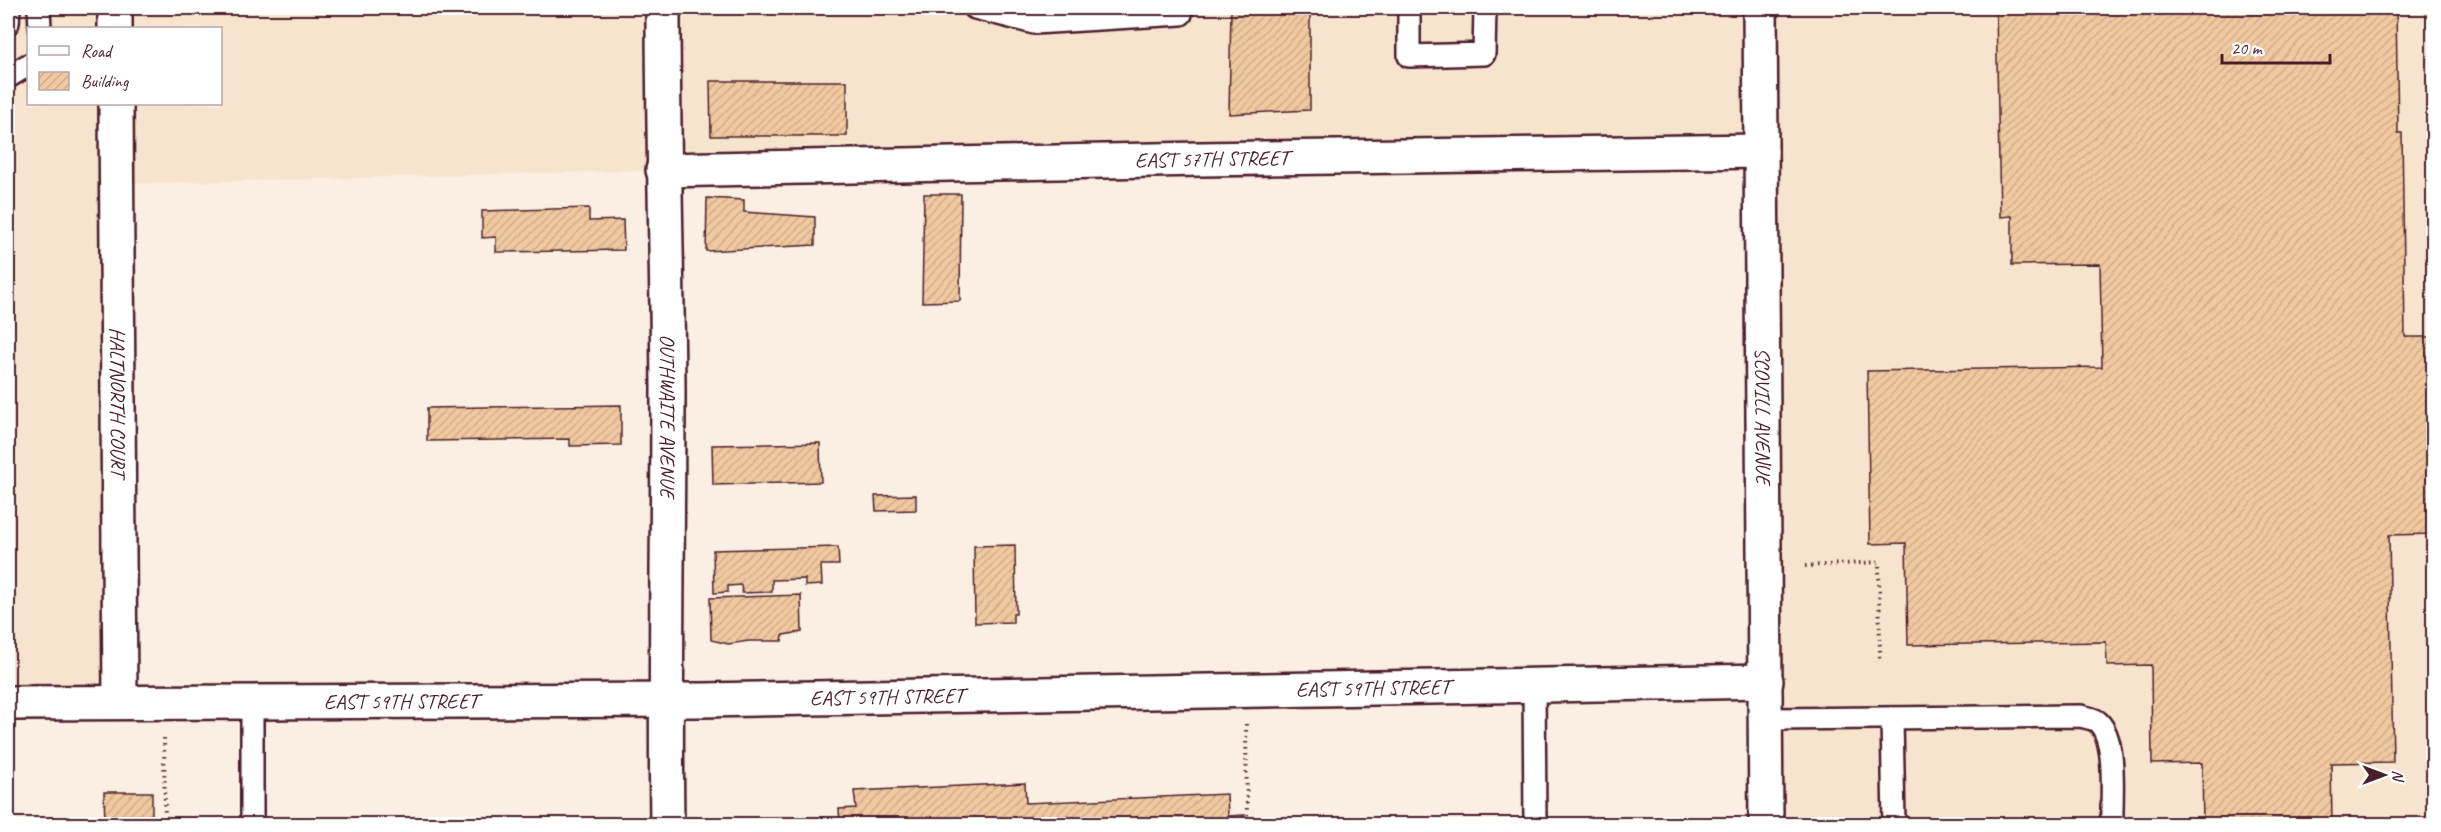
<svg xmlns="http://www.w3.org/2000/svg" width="2441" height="832" viewBox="0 0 2441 832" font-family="Caveat,sans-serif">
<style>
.built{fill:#f7e4ce;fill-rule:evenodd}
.building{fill:url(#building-hatch);stroke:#4a1f2b;stroke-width:1.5}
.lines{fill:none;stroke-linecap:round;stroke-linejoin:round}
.service-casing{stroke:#4a1f2b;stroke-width:26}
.minor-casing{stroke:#4a1f2b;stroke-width:38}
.path{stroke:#4a1f2b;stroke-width:4;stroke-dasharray:1.5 4.5;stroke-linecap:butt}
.service{stroke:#fff;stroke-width:21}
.minor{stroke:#fff;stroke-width:33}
.labels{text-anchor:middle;stroke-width:5;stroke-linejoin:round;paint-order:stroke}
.street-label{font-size:21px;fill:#4a1f2b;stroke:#fff}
</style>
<defs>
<pattern id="building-hatch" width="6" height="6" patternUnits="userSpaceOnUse" patternTransform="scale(1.5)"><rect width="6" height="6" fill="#f0c9a0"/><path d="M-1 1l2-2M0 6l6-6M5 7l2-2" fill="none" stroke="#cfac8a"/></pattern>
</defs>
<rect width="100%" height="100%" fill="#faefe2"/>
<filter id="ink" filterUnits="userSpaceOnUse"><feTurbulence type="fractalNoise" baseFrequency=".0167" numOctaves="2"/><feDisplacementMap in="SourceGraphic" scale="12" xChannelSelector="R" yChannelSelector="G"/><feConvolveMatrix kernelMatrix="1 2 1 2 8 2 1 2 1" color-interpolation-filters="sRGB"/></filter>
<g filter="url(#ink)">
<path class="built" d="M8 8H2433V824H1765L1761 151 663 170 117 184 120 701 8 703ZM28 28H220V104H28Z"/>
<g class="building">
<path d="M1231 8H1310V110L1229 114Z"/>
<path d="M1996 8H2396L2398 133H2402L2405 337H2434V534L2389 535 2393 762 2331 763 2332 824H2203L2202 763 2152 764 2151 665 2107 666 2106 642 1908 645 1906 543 1870 544 1867 371 2102 367 2100 264 2012 265V216L2000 217Z"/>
<path d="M710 81H847V136H711Z"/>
<path d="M924 194H961L960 301 922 302Z"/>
<path d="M707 198 744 200V212L815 217V245L706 251Z"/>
<path d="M589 208V221L623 220 624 250 496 252V237L482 238V211Z"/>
<path d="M621 405V445L570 446V439L427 441V408Z"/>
<path d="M820 443 821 482 713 485 712 445Z"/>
<path d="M916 495V510L876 511 875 496Z"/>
<path d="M1015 545 1016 614H1013V622L975 623 974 546Z"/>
<path d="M838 547 839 565H821L822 585 805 586V579L772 580V592L742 593 741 585 728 586V592L714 593 713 550Z"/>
<path d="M801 595 802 632 783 635 782 641H749L728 644 711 640 710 598Z"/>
<path d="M1025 783 1026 803 1227 794 1228 816 1244 815V824H840L839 809 856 808 854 791Z"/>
<path d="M104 792H152V824H105Z"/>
</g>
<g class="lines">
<defs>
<g id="service">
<path d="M39 8 40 28"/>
<path d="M975 8 1034 23 1181 14"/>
<path d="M1409 8V56L1484 54 1485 8"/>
<path d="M8 23 9 8"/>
<path d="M8 77 28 65"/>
<path d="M1534 685 1535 824"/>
<path d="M252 701V824"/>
<path d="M1892 718 1894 824"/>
<path d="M1766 719 2081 716C2086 718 2094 718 2098 722 2118 741 2111 798 2112 824"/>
</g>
<g id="minor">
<path d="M115 8V28"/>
<path id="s1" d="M663 8C663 135 667 262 668 389 668 534 665 679 667 824"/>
<path id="s2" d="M1760 8 1766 824"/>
<path id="s3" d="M116 104 120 701"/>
<path id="s4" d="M663 170 1200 159 1761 151"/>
<path id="s5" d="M8 703 703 700 1766 681"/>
</g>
</defs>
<use href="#service" class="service-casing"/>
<use href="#minor" class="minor-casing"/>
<g class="path">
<path d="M1805 566 1879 562 1880 658"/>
<path d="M1246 724 1247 824"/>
<path d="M164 738 165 824"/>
</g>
<use href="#service" class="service"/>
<use href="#minor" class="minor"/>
</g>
</g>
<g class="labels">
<g class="street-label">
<text dy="7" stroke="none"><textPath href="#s4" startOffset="549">EAST 57TH STREET</textPath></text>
<text dy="7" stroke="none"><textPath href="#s3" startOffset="298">HALTNORTH COURT</textPath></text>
<text dy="7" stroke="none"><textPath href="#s1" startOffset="408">OUTHWAITE AVENUE</textPath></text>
<text dy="7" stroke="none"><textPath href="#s2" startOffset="408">SCOVILL AVENUE</textPath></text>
<text dy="7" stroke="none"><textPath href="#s5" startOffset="1365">EAST 59TH STREET</textPath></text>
<text dy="7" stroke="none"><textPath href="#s5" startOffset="879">EAST 59TH STREET</textPath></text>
<text dy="7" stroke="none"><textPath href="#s5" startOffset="393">EAST 59TH STREET</textPath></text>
</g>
</g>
<rect width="2441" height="832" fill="none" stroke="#fff" stroke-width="30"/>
<rect x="15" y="15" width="2411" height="802" fill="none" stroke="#4a1f2b" stroke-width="2" filter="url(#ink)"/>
<rect x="27" y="27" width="195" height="78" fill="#ffffff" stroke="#b7a5aa" stroke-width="1.5"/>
<rect x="39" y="46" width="30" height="9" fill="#ffffff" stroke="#b7a5aa" stroke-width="1.5"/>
<text x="81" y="57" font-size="18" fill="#4a1f2b">Road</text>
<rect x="39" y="72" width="30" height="18" fill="url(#building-hatch)" stroke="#b7a5aa" stroke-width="1.5"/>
<text x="81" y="87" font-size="18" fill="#4a1f2b">Building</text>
<g transform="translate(2384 775) rotate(90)" stroke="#ffffff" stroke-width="4.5" paint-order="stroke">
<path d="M0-4.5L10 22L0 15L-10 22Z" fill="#4a1f2b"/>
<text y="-9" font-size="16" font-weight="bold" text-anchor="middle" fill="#4a1f2b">N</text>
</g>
<path d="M2222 54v9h108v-9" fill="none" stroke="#4a1f2b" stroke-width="3"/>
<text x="2231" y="54" font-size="18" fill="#4a1f2b" stroke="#ffffff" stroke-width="4.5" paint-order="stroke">20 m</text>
</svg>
